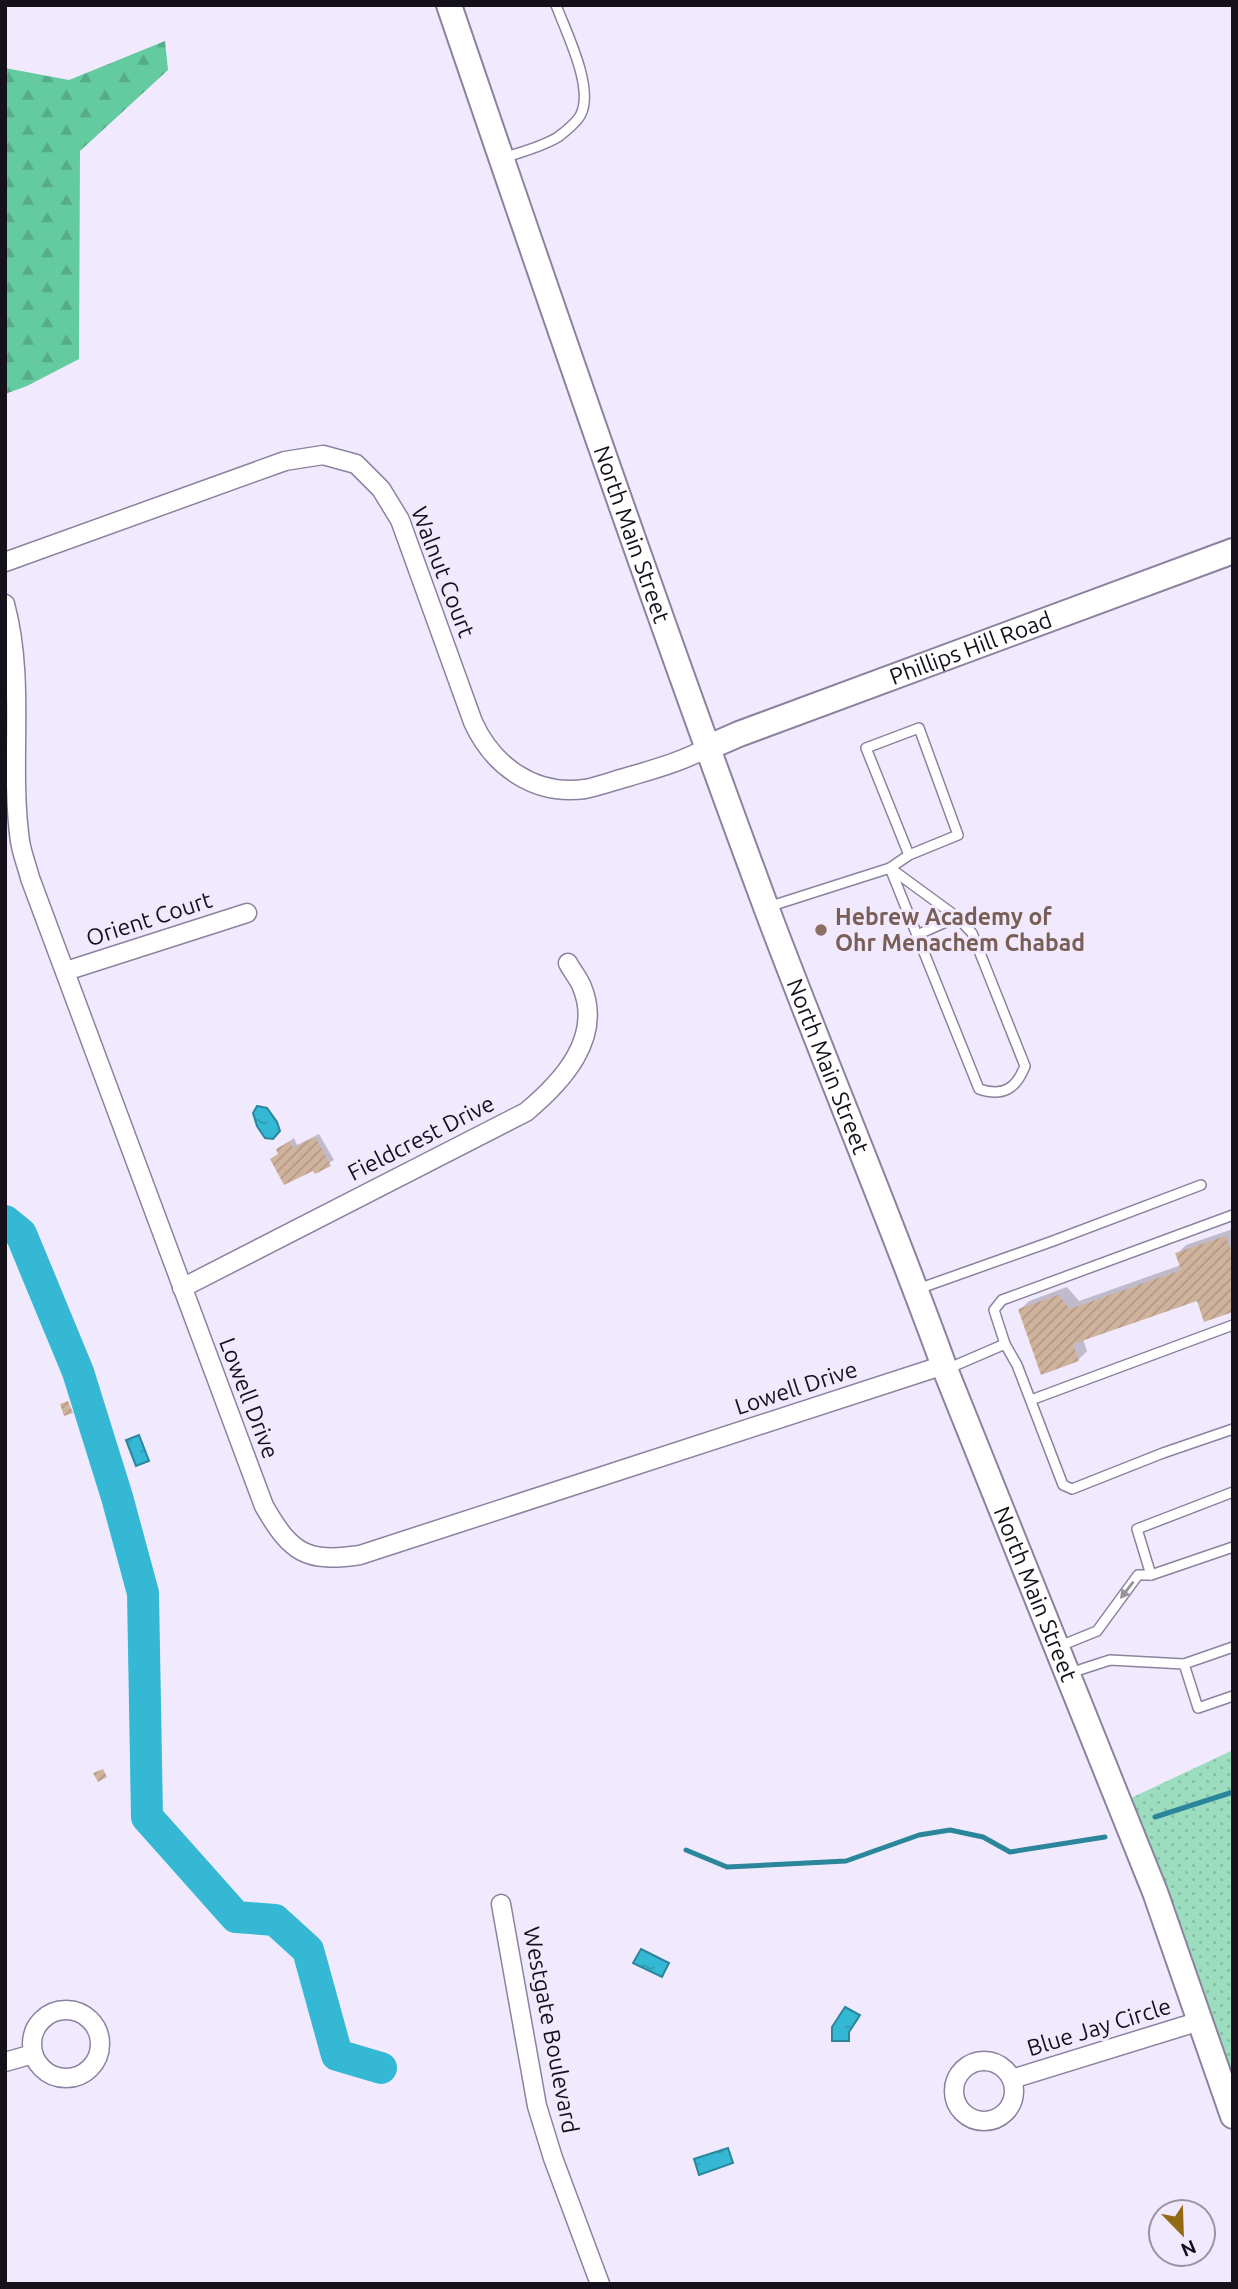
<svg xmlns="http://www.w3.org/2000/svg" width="1238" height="2289" viewBox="0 0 1238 2289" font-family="Ubuntu,sans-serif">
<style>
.forest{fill:url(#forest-firs)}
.park{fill:url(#park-dots)}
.water{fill:url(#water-ripples);stroke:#2b869c;stroke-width:2}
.shadow{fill:#0003}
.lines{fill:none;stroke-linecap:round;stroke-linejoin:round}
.stream{stroke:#2b869c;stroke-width:5}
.river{stroke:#35b8d3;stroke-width:32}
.building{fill:url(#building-hatch)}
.lane-casing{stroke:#8c82a0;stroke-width:12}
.street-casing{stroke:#8c82a0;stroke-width:21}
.secondary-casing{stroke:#8c82a0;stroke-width:28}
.lane{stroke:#fff;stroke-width:9}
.street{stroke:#fff;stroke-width:18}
.secondary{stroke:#fff;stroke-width:24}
.oneway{fill:#959498}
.education-dot{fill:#8d6e63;stroke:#f1eafe;stroke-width:2.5}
.labels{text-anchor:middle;stroke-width:6;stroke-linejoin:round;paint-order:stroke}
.street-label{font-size:23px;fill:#14111b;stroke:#f1eafe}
.education-label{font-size:23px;font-weight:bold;fill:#785e54;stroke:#f1eafe;text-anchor:start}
</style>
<defs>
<pattern id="forest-firs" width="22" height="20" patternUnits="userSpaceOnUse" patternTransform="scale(1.75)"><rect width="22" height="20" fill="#64caa0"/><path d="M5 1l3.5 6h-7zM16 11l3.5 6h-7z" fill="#56ac89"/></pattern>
<pattern id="park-dots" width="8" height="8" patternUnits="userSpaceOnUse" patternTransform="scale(1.75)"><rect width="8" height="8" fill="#9cddbf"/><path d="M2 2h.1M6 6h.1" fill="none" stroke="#86bda4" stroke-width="1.8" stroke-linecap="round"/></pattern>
<pattern id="water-ripples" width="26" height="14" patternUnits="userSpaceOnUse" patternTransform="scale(1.75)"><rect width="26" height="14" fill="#35b8d3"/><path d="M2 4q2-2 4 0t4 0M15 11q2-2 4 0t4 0" fill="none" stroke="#2e9db5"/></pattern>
<pattern id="building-hatch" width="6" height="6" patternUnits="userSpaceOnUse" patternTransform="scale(1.75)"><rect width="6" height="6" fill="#d0b39d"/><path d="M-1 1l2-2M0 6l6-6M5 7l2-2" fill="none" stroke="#b29987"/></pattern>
</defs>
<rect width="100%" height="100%" fill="#f1eafe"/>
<path class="forest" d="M165 41 168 70 80 151 79 359 27 386 5 394V68L69 80Z"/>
<path class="park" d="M1233 1750V2103L1131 1798Z"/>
<g class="water">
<path d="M257 1106 267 1108 277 1122 280 1131 273 1139 265 1138 257 1126 253 1113Z"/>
<path d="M139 1435 149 1461 136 1466 126 1440Z"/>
<path d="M641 1949 669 1963 662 1977 633 1963Z"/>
<path d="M845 2007 860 2015 849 2032V2041H832V2027Z"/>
<path d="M728 2148 733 2163 699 2175 694 2159Z"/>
</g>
<g class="shadow">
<path d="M319 1134 334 1160 316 1171 280 1153 278 1149 294 1138 297 1145Z"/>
<path d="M1233 1229V1310L1198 1299 1083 1339 1087 1351 1078 1360 1020 1310 1029 1301 1067 1287 1079 1301 1181 1265 1177 1254 1186 1245Z"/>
<path d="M103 1479 106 1486 99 1489 97 1483Z"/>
</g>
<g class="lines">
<g class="stream">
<path d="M1155 1817 1233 1792"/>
<path d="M686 1850 727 1867 846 1861 919 1835 950 1830 983 1837 1010 1852 1105 1837"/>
</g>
<path class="river" d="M5 1221 21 1234 78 1372 117 1497 143 1593 147 1817 236 1917 275 1920 308 1950 337 2055 381 2068"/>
</g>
<g class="building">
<path d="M315 1137 331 1166 315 1174 313 1171 284 1185 270 1159 278 1154 276 1149 290 1141 293 1148Z"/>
<path d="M1226 1236 1233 1256V1312L1204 1322 1197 1301 1073 1344 1079 1361 1041 1375 1018 1309 1058 1295 1070 1309 1181 1270 1175 1253Z"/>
<path d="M68 1401 73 1413 64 1416 60 1404Z"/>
<path d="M103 1769 107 1777 98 1782 93 1773Z"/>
</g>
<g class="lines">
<defs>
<g id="lane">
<path d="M503 158C521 152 542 147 558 137 565 132 578 121 581 114 594 87 566 32 556 5"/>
<path d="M890 868 957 917 972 933 1025 1066C1016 1089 1003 1097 979 1089Z"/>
<path d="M768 907 890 868 909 855 866 748 919 728 958 835 909 855"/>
<path d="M917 935 957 917"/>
<path d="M1233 1215 1002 1300 994 1310 1005 1344 1017 1365 1063 1485 1072 1489 1163 1453 1233 1429"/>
<path d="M918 1289 1053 1241 1201 1185"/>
<path d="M947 1369 1005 1344"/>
<path d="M1031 1400 1233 1325"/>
<path d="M1151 1575 1137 1529 1233 1492"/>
<path d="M1060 1646 1097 1631 1138 1575H1151L1233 1547"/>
<path d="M1184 1664 1233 1647"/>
<path d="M1070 1673 1110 1660 1184 1664 1198 1708 1233 1696"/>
</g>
<g id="street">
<path d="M5 562 285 461 323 455 356 464 381 489 400 520 473 722C493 766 534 796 585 789 600 786 616 780 631 776 658 768 683 761 707 748"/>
<path d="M5 604C26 682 9 762 20 841 22 854 27 866 30 878L264 1506C291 1553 306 1563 360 1555L944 1365"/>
<path d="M66 971 247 913"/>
<path d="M182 1288 526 1112C562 1082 603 1038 582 987 579 979 572 971 568 963"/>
<path d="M501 1904 537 2106 553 2158 600 2284"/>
<circle cx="66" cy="2044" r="34"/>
<circle cx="984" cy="2091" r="30"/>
<path d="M5 2062 33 2054"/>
<path d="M1012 2079 1200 2021"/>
</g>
<g id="secondary">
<path id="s1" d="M449 5C552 307 655 608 766 907 824 1062 889 1214 945 1369L1155 1892 1233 2116"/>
<path id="s2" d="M707 748 739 734 1233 551"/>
</g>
</defs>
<use href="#lane" class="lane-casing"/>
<use href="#street" class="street-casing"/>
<use href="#secondary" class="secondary-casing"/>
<use href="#lane" class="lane"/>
<use href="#street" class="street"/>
<use href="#secondary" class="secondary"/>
</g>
<defs><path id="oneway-solid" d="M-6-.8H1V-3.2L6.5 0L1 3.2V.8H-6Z" transform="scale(1.75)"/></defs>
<use class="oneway" href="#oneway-solid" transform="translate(1127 1590) rotate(128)"/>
<circle class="education-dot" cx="821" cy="930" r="7"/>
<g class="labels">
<g class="street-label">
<text dy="8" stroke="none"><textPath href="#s1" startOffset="560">North Main Street</textPath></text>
<text transform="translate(443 572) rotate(69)" y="8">Walnut Court</text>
<text dy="8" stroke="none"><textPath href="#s2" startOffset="282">Phillips Hill Road</textPath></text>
<text transform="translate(149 919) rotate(-18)" y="8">Orient Court</text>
<text dy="8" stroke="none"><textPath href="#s1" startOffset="1127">North Main Street</textPath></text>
<text transform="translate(421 1138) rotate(-27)" y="8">Fieldcrest Drive</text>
<text transform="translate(796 1388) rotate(-18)" y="8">Lowell Drive</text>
<text transform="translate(249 1398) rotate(69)" y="8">Lowell Drive</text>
<text dy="8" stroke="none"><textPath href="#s1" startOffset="1694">North Main Street</textPath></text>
<text transform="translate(1099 2027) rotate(-17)" y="8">Blue Jay Circle</text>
<text transform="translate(551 2030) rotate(79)" y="8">Westgate Boulevard</text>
</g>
<g class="education-label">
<text x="835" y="925">Hebrew Academy of<tspan x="835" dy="26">Ohr Menachem Chabad</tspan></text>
</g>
</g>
<rect width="1238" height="2289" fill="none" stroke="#14111b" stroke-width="14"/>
<g transform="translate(1182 2233) rotate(157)"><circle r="33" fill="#f1eafe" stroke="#9993a3" stroke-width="2"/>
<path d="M0-5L12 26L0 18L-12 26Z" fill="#936a13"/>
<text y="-10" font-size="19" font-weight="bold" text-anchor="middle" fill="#14111b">N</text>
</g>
</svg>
